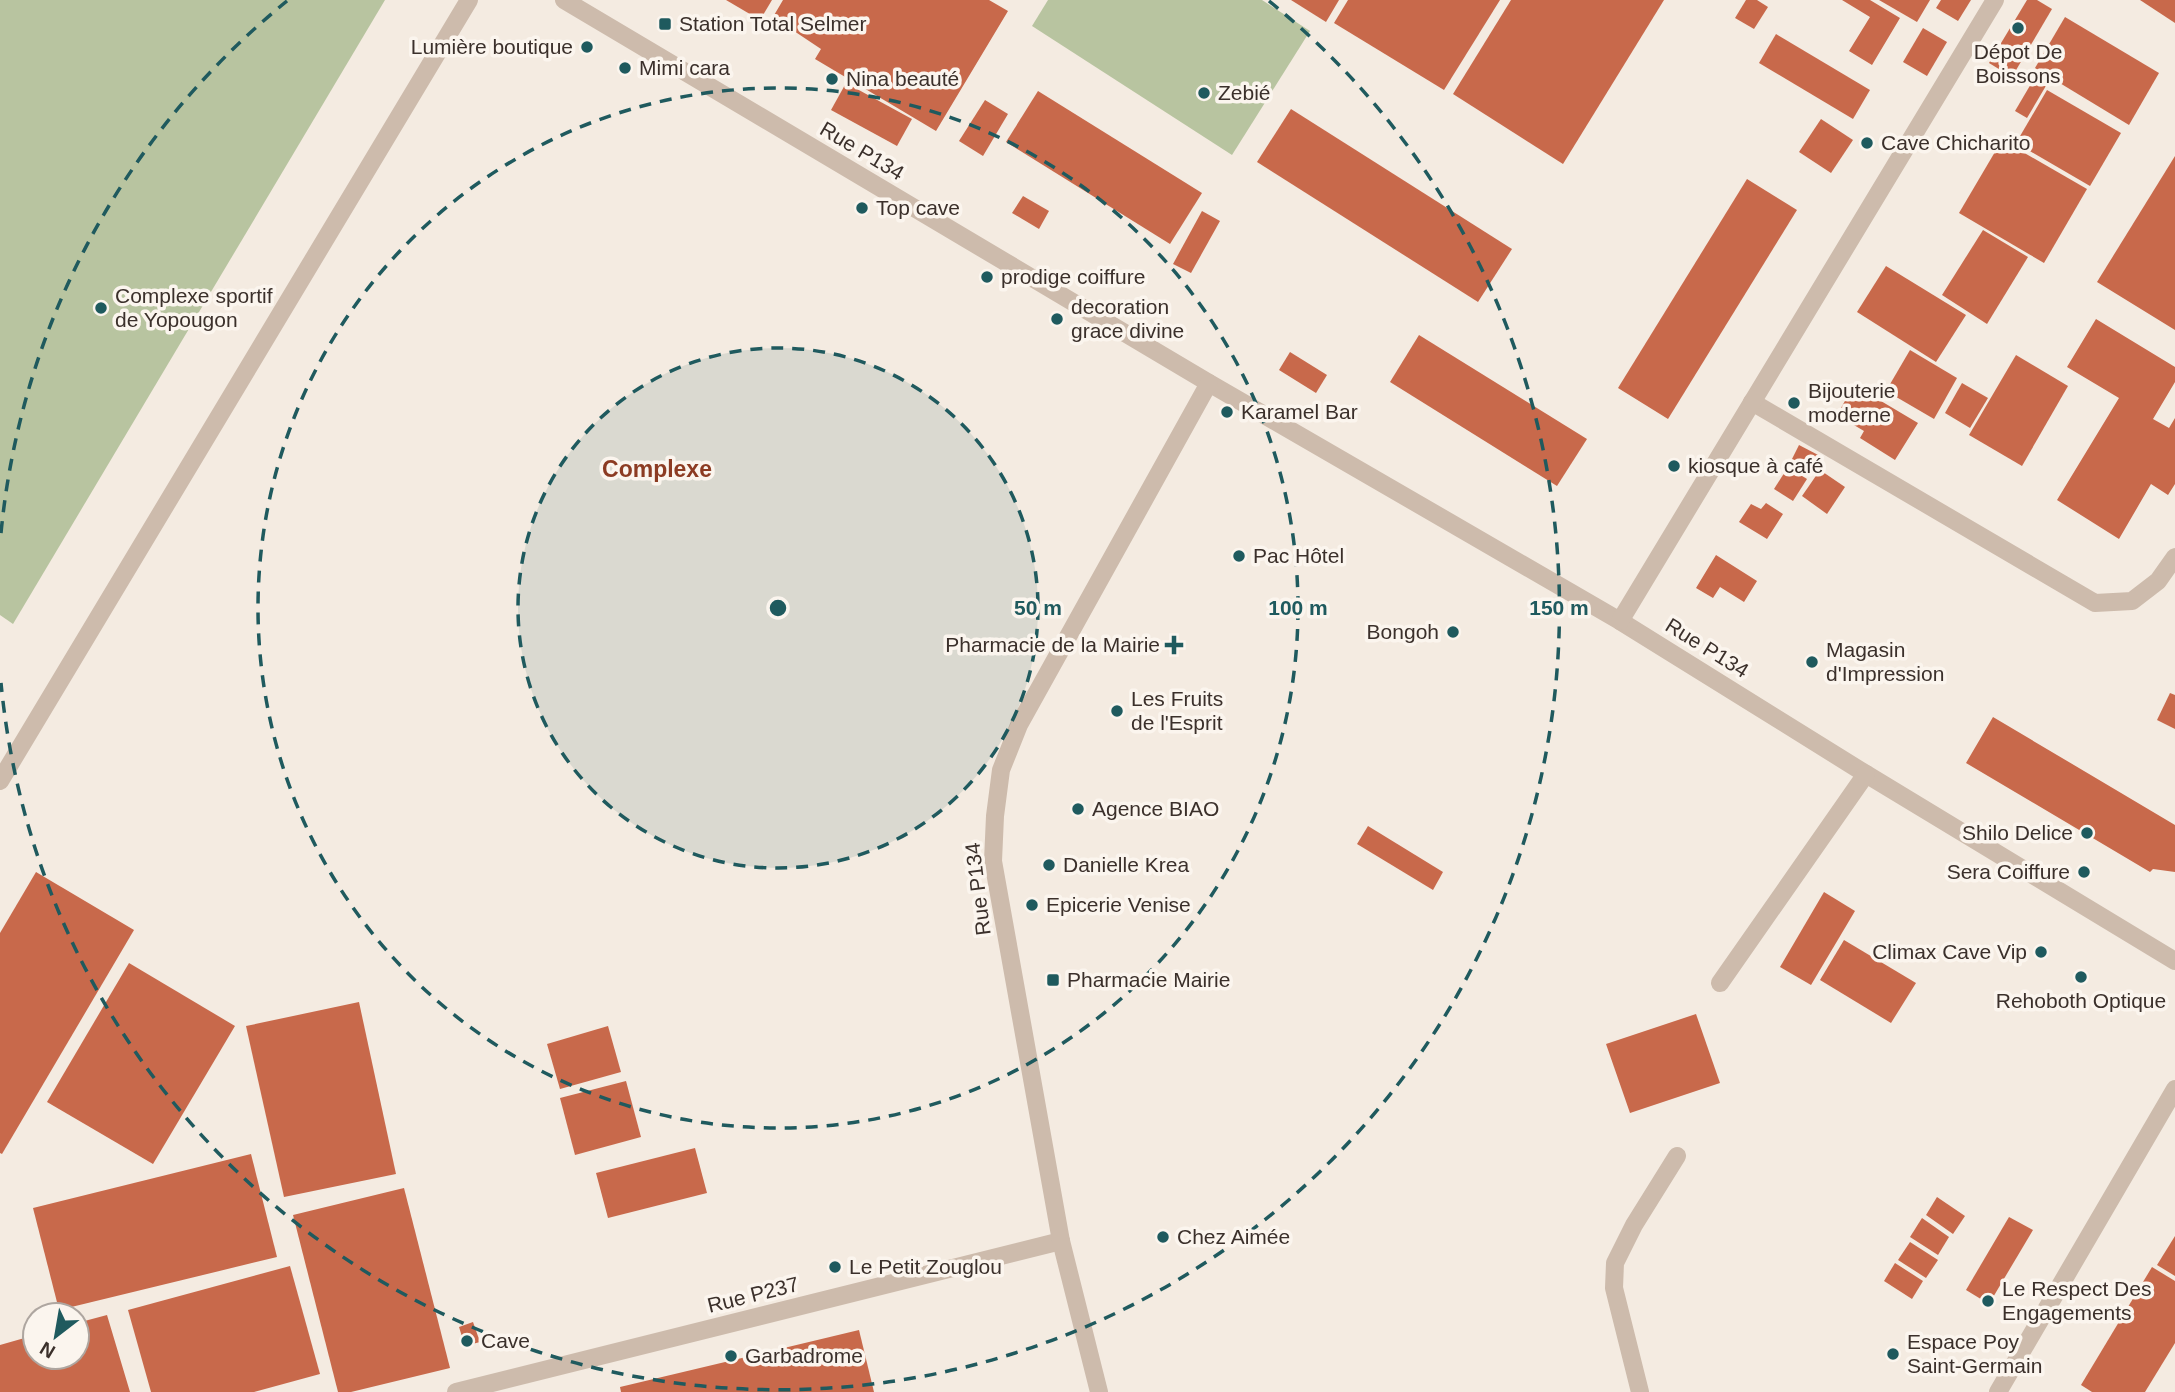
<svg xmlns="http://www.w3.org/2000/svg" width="2175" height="1392" viewBox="0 0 2175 1392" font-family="Arial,sans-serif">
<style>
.green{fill:#b8c4a0}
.building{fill:#c8694b}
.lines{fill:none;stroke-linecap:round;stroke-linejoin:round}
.minor{stroke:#cdbbac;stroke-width:18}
.ring{fill:none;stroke:#1f5a5e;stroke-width:3.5;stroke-dasharray:12 9}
.poi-dot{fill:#1f5a5e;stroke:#fbf5ee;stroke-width:2.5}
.labels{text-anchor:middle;stroke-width:7;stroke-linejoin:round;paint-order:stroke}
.poi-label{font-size:21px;fill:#3b302b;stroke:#fbf5ee;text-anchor:start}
.street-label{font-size:21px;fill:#3b302b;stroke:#fbf5ee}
.neighbourhood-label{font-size:23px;font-weight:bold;fill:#8c3b22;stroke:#fbf5ee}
.centre{fill:#1f5a5e;stroke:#fbf5ee;stroke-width:3.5}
.ring-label{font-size:21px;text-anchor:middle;font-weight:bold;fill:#1f5a5e;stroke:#fbf5ee;stroke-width:7;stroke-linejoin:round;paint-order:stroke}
</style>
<rect width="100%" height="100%" fill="#f4ebe1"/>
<g class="green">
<path d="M0 0H385L13 624 0 615Z"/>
<path d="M1048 0H1262L1310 31 1232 155 1032 26Z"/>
</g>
<g class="building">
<path d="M726 0H772L760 20Z"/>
<path d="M783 0H989L1008 11 936 131 815 59 821 49 773 17Z"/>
<path d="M1291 0H1339L1326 22Z"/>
<path d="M1348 0H1500L1444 90 1334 23Z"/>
<path d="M1511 0H1664L1563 164 1453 94Z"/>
<path d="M1746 0H1757L1768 7 1754 29 1735 18Z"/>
<path d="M1842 0H1870L1900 18 1872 65 1849 51 1870 17Z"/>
<path d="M1879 0H1930L1917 22Z"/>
<path d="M1941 0H1971L1958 21 1936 8Z"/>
<path d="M2027 0H2037L2052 9 2012 77 1989 63Z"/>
<path d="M2140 0H2175V23Z"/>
<path d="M2065 17 2159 73 2129 125 2035 68Z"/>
<path d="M1923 28 1947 42 1927 76 1903 62Z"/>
<path d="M1776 34 1870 90 1853 119 1759 63Z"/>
<path d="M2038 72 2050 79 2027 118 2015 111Z"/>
<path d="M846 83 912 119 897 146 831 110Z"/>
<path d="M2047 90 2121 133 2090 186 2016 143Z"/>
<path d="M1038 91 1202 193 1170 244 1006 142Z"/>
<path d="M985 100 1008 114 983 156 959 141Z"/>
<path d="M1291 109 1512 249 1478 302 1257 162Z"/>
<path d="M1821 119 1853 140 1831 173 1799 152Z"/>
<path d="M2002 140 2087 189 2044 263 1959 213Z"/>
<path d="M2175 156V330L2097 282Z"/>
<path d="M1747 179 1797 210 1668 419 1618 388Z"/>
<path d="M1023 196 1049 211 1039 229 1012 213Z"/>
<path d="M1202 211 1220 221 1191 273 1173 264Z"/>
<path d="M1983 230 2028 257 1987 324 1942 295Z"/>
<path d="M1886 266 1966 315 1936 362 1857 312Z"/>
<path d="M2096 319 2175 367V382L2153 419 2169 428 2175 418V484L2168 495 2151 484 2119 539 2057 500 2119 398 2067 367Z"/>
<path d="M1419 335 1587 439 1557 486 1390 382Z"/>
<path d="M1910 350 1957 378 1934 419 1886 391Z"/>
<path d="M1290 352 1327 375 1316 393 1279 370Z"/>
<path d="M2016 355 2068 386 2022 466 1969 435Z"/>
<path d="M1962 383 1988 398 1970 428 1945 413Z"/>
<path d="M1854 385 1918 423 1895 460 1860 438 1864 431 1837 415Z"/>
<path d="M1799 445 1822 457 1812 475 1790 463Z"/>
<path d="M1788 467 1807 479 1793 501 1774 489Z"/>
<path d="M1820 470 1845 487 1827 514 1802 496Z"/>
<path d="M1766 503 1783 514 1767 539 1739 522 1751 504 1761 509Z"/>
<path d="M1716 555 1757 581 1744 602 1720 587 1713 598 1696 588Z"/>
<path d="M2170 693 2175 695V729L2157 720Z"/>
<path d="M1993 717 2175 825V872L2153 869 2150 872 1966 763Z"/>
<path d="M1368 826 1443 872 1433 890 1357 844Z"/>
<path d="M36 872 134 930 2 1154 0 1153V933Z"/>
<path d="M1824 892 1855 911 1811 985 1780 967Z"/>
<path d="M1844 940 1916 983 1891 1023 1820 980Z"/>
<path d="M129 963 235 1026 153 1164 47 1102Z"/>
<path d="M359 1002 396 1174 284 1197 246 1026Z"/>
<path d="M1696 1014 1720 1083 1630 1113 1606 1044Z"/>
<path d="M608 1026 621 1072 560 1089 547 1044Z"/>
<path d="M626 1081 641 1137 575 1155 560 1098Z"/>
<path d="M695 1148 707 1193 608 1218 596 1173Z"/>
<path d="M251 1154 277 1257 59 1310 33 1208Z"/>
<path d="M404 1188 450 1368 351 1392H338L293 1215Z"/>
<path d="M1937 1197 1965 1216 1953 1234 1926 1215Z"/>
<path d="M2009 1217 2033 1230 1989 1304 1966 1290Z"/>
<path d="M1922 1218 1949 1237 1938 1255 1910 1237Z"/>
<path d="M2175 1236V1276L2157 1265Z"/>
<path d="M1910 1242 1938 1260 1926 1278 1898 1260Z"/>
<path d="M1895 1263 1923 1281 1912 1299 1884 1281Z"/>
<path d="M290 1266 320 1374 254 1392H151L128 1310Z"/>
<path d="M2152 1267 2175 1281V1343L2145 1392H2092L2081 1385Z"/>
<path d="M107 1315 130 1392H0V1345L35 1335V1357H77V1323Z"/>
<path d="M473 1322 480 1342 465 1346 459 1327Z"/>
<path d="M859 1330 874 1392H621L620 1387Z"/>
</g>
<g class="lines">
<g class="minor">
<path d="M564 0 1209 383 1620 621 1866 774 2175 961"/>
<path d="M1752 402 2095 603 2132 601 2158 581 2175 557"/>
<path d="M1620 621 1995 0"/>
<path d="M0 781 469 0"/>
<path d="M1720 983 1866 774"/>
<path d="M456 1392 1061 1241"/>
<path d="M1099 1392 1061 1241 993 861 995 816 1001 770 1019 725 1209 383"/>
<path d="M1640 1392 1614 1288 1615 1263 1634 1225 1677 1156"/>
<path d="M1998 1392 2175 1089"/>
</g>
</g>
<circle cx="778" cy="608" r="260" fill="#1f5a5e" fill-opacity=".12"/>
<g class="ring">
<circle cx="778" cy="608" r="260"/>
<circle cx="778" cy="608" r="520"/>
<path d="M1 533A781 781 0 0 1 287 1M1269 1A781 781 0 1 1 1 683"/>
</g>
<g class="poi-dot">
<rect x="658" y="17" width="14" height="14" rx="3.5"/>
<circle cx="2018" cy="28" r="7"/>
<circle cx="587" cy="47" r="7"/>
<circle cx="625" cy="68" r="7"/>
<circle cx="832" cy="79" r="7"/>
<circle cx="1204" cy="93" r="7"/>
<circle cx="1867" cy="143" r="7"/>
<circle cx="862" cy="208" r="7"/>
<circle cx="987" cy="277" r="7"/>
<circle cx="101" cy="308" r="7"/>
<circle cx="1057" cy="319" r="7"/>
<circle cx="1794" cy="403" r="7"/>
<circle cx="1227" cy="412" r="7"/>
<circle cx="1674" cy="466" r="7"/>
<circle cx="1239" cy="556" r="7"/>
<circle cx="1453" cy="632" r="7"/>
<path d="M1170.5 634.5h7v7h7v7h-7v7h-7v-7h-7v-7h7z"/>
<circle cx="1812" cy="662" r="7"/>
<circle cx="1117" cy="711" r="7"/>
<circle cx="1078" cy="809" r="7"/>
<circle cx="2087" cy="833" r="7"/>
<circle cx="1049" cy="865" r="7"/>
<circle cx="2084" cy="872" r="7"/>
<circle cx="1032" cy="905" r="7"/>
<circle cx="2041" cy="952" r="7"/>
<circle cx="2081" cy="977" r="7"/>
<rect x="1046" y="973" width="14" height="14" rx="3.5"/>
<circle cx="1163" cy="1237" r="7"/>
<circle cx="835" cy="1267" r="7"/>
<circle cx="1988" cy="1301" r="7"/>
<circle cx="467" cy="1341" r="7"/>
<circle cx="1893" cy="1354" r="7"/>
<circle cx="731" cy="1356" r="7"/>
</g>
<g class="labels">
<g class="poi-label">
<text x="679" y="31">Station Total Selmer</text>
<text x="573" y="54" text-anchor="end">Lumière boutique</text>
<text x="2018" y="59" text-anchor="middle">Dépot De<tspan x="2018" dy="24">Boissons</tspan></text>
<text x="639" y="75">Mimi cara</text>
<text x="846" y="86">Nina beauté</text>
<text x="1218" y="100">Zebié</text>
<text x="1881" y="150">Cave Chicharito</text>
<text x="876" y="215">Top cave</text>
<text x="1001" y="284">prodige coiffure</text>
<text x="115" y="303">Complexe sportif<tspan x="115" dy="24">de Yopougon</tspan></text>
<text x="1071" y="314">decoration<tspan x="1071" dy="24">grace divine</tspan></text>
<text x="1808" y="398">Bijouterie<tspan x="1808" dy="24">moderne</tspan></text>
<text x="1241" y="419">Karamel Bar</text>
<text x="1688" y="473">kiosque à café</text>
<text x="1253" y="563">Pac Hôtel</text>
<text x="1439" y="639" text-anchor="end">Bongoh</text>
<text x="1160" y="652" text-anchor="end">Pharmacie de la Mairie</text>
<text x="1826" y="657">Magasin<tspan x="1826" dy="24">d'Impression</tspan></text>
<text x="1131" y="706">Les Fruits<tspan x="1131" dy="24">de l'Esprit</tspan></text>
<text x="1092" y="816">Agence BIAO</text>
<text x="2073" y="840" text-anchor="end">Shilo Delice</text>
<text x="1063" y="872">Danielle Krea</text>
<text x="2070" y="879" text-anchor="end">Sera Coiffure</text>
<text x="1046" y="912">Epicerie Venise</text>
<text x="2027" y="959" text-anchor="end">Climax Cave Vip</text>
<text x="1067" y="987">Pharmacie Mairie</text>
<text x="2081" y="1008" text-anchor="middle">Rehoboth Optique</text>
<text x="1177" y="1244">Chez Aimée</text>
<text x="849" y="1274">Le Petit Zouglou</text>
<text x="2002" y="1296">Le Respect Des<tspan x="2002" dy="24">Engagements</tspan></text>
<text x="481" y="1348">Cave</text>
<text x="1907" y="1349">Espace Poy<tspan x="1907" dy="24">Saint-Germain</tspan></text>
<text x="745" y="1363">Garbadrome</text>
</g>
<g class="street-label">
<text transform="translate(862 151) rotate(31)" y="7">Rue P134</text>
<text transform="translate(1707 648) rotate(32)" y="7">Rue P134</text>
<text transform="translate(978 889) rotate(-97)" y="7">Rue P134</text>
<text transform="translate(753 1295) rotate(-14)" y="7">Rue P237</text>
</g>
<g class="neighbourhood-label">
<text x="657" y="477">Complexe</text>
</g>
</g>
<circle cx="778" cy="608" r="10" class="centre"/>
<g class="ring-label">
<text x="1038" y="615">50 m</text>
<text x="1298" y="615">100 m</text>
<text x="1559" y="615">150 m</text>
</g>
<g transform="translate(56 1336) rotate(211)"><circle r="33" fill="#fbf5ee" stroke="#aea6a0" stroke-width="2"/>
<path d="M0-5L12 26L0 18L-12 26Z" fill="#1f5a5e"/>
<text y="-10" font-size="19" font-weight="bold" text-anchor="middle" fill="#3b302b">N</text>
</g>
</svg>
